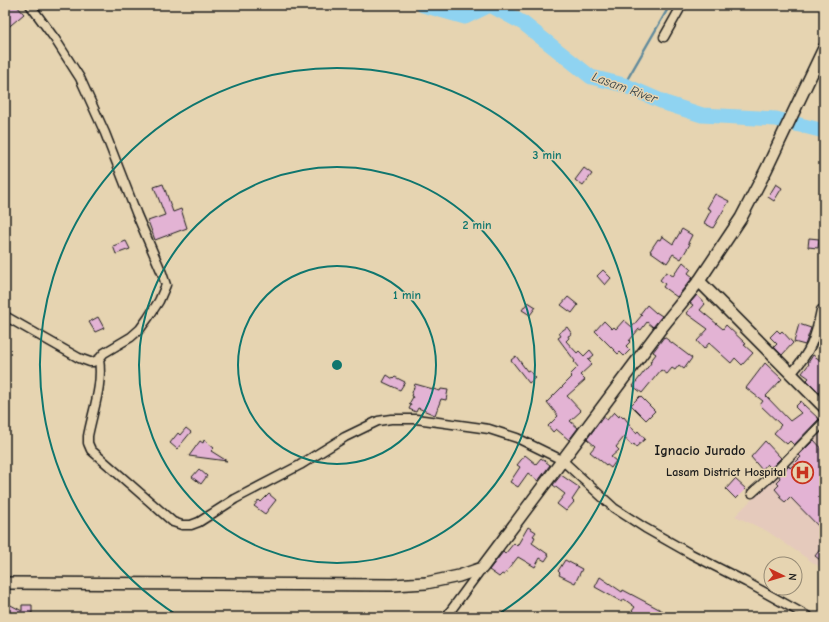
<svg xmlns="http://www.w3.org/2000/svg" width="829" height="622" viewBox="0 0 829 622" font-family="'Comic Neue',sans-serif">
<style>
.built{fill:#e5cabc}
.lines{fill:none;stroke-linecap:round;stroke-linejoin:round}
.stream{stroke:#618a9c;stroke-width:2.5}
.river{stroke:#8fd3f1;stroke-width:15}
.building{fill:#e3b3d4;stroke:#1c1c1c}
.street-casing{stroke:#1c1c1c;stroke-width:11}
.secondary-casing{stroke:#1c1c1c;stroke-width:14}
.street{stroke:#e6d4b1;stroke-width:8}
.secondary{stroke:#e6d4b1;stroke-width:11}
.ring{fill:none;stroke:#0f766e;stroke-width:2}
.labels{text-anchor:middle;stroke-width:3;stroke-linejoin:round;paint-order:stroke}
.poi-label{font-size:12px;font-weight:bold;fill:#1c1c1c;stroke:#e6d4b1;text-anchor:end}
.water-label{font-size:13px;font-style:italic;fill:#334147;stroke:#e6d4b1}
.quarter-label{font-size:14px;font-weight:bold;fill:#1c1c1c;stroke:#e6d4b1}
.centre{fill:#0f766e;stroke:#e6d4b1;stroke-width:2}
.ring-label{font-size:12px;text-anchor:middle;font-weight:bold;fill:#0f766e;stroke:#e6d4b1;stroke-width:3;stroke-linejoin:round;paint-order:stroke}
</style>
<rect width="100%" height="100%" fill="#e6d4b1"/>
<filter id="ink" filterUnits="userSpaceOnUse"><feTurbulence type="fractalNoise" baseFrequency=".025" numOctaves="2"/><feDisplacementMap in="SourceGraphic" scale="8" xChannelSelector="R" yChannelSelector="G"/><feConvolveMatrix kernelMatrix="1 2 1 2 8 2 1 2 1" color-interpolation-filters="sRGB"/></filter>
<g filter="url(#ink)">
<path class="built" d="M824 428V570L767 531 735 516Z"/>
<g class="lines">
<path class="stream" d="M624 85 670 5"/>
<path class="river" d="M423 5 465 17 490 5 523 23 591 77 624 85 668 104 702 115 776 119 824 131"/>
</g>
<g class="building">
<path d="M5 5H16L24 14 5 30Z"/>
<path d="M584 168 592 174 583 186 575 180Z"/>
<path d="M163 184 173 212 181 209 187 228 155 240 148 221 165 215 154 187Z"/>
<path d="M776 184 782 188 774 201 768 197Z"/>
<path d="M715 194 729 201 713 228 704 223 711 210 707 208Z"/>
<path d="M682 229 692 235 688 243 690 244 681 259 673 254 667 263 650 251 658 239 660 240 662 236 673 244Z"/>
<path d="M809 238 819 239 818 248 808 247Z"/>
<path d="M126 241 130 249 116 254 113 246Z"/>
<path d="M683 262 691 269 688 273 693 277 677 297 663 287 665 284 660 280 666 272 673 276Z"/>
<path d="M603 270 611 278 605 285 597 276Z"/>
<path d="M697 295 705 304 700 310 723 329 726 325 746 344 744 345 753 353 742 365 735 358 731 363 709 343 704 349 697 341 708 329 686 313 693 305 690 303Z"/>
<path d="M568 297 578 305 572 313 561 305Z"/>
<path d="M528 302 536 307 530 315 522 310Z"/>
<path d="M647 305 656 313V312L662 316 653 327 647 322 641 330 639 329 629 341 630 342 626 346 630 350 624 356 620 352 618 354 595 331 604 321 612 329 614 327 616 329 624 320 632 327 642 315 640 314Z"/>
<path d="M98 317 104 328 95 332 89 322Z"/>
<path d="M799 324 811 328 805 345 794 342Z"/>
<path d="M567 327 572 334 568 336 569 338 566 341 577 353 579 351 584 356 590 350 594 355 588 360 592 364 580 375 585 380 567 396 581 411 570 421 578 428 569 440 556 429 553 432 548 426 558 416 547 402 572 377 570 375 578 367 574 362 575 361 558 338 561 336 559 333Z"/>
<path d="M777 330 780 333 782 331 793 343 782 355 774 347 777 344 770 337Z"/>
<path d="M664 337 692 358 684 369 679 365 675 370 672 368 667 374 661 370 642 393 633 386 651 363 650 362 656 354 653 352Z"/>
<path d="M813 355 824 363V397L807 380 809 378 802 373 809 364 808 363Z"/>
<path d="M516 356 527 371 529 370 535 378 529 383 511 360Z"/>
<path d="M765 363 782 379 766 396 790 421 801 413 795 407 801 401 804 406V405L819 419 794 445 790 441 787 444 774 433 781 425 760 405 763 401 746 388Z"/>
<path d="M387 375 393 379 395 377 405 382 400 390 383 382Z"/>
<path d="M415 384 440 391 441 389 448 390 446 400 441 399 435 415 418 408 416 412 409 409 411 405 409 404 413 397 411 396Z"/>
<path d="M640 396 655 411 646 420 631 405Z"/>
<path d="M614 412 619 417 620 415 623 418 624 417 636 433 638 431 645 439 636 447 634 444 632 446 624 437 616 447 619 450 611 457 616 461 611 468 606 464V465L590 452 595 446 587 439 603 417 607 420Z"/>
<path d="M186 428 191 432 177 449 170 443 178 433 180 435Z"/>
<path d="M204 440 214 448 211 451 227 461 189 456 200 441 203 443Z"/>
<path d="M814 440 824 451V532L790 497 785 502 779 497 781 496 775 489 779 485 776 482 780 478 779 476 789 466 790 468 801 457 799 455Z"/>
<path d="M765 441 781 458 771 468 767 464 762 470 751 457Z"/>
<path d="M525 455 536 464 541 458 550 465 538 481 528 473 518 487 510 482 520 467 517 465Z"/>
<path d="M199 469 207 476 201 484 192 477Z"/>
<path d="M561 475 580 488 572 500 574 502 566 511 557 504 565 494 553 485Z"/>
<path d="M735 479 746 489 736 499 726 489Z"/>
<path d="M269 494 276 500 265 514 254 506 259 500 261 502Z"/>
<path d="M528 527 536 532 533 536 535 537 532 543 549 555 545 561 540 558 535 567 518 557 504 575 502 574 499 577 489 570 503 552 505 554 514 543 517 546Z"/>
<path d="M824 544V563L815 556Z"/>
<path d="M565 560 582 569 575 583 559 575 560 573 558 571Z"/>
<path d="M600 577 622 592 623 590 674 617H645L638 614 637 615 632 611 635 607 624 599 622 602 595 587Z"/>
<path d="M5 602 22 611V605H32V613L28 614 32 617 14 615 13 617H5Z"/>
</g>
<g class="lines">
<defs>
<g id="street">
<path d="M664 37 682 5"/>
<path d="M5 316 79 358 90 362H93L99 359 104 353 131 337 140 329 148 318 159 301 166 285 162 273 137 215 105 133 80 78 55 39 30 5"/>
<path d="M99 359C103 385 93 410 88 436V443L91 450 173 522 182 525H191L199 522 235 499 300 465 345 437 378 421 391 419H416L460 425 489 429 517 438 562 460 614 508 645 528 691 554 746 582 809 617"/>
<path d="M791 374C811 351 815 340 821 310"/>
<path d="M752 493 772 475 824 422"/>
<path d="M446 617 482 568"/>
</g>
<g id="secondary">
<path d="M824 48 766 170 741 218 699 281 824 407"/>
<path d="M5 583 393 585 426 583 459 576 482 568 662 327 699 281"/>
</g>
</defs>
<use href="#street" class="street-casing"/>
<use href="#secondary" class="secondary-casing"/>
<use href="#street" class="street"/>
<use href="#secondary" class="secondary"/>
</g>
</g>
<g class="ring">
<circle cx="337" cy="365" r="99"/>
<circle cx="337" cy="365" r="198"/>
<path d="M180 617A297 297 0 1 1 494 617"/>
</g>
<defs>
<symbol id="hospital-ring" viewBox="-11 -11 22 22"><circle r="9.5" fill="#e6d4b1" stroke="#c8321e" stroke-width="1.5"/><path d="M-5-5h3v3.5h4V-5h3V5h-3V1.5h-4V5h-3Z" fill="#c8321e"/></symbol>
</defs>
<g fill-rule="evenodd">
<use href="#hospital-ring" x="790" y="460" width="25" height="25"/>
</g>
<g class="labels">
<g class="poi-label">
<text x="786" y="476">Lasam District Hospital</text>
</g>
<g class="water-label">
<text transform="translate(625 87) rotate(20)" y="5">Lasam River</text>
</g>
<g class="quarter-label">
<text x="700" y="455">Ignacio Jurado</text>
</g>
</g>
<circle cx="337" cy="365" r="6" class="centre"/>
<g class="ring-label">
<text x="547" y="159">3 min</text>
<text x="477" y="229">2 min</text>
<text x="407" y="299">1 min</text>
</g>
<rect width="829" height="622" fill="none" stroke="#e6d4b1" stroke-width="20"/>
<rect x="10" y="10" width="809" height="602" fill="none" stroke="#1c1c1c" stroke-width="1.5" filter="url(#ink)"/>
<g transform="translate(783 576) rotate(95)"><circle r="19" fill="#e6d4b1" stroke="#958a75"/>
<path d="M0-3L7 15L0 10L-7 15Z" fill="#c8321e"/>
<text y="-6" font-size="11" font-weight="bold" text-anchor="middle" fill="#1c1c1c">N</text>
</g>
</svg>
